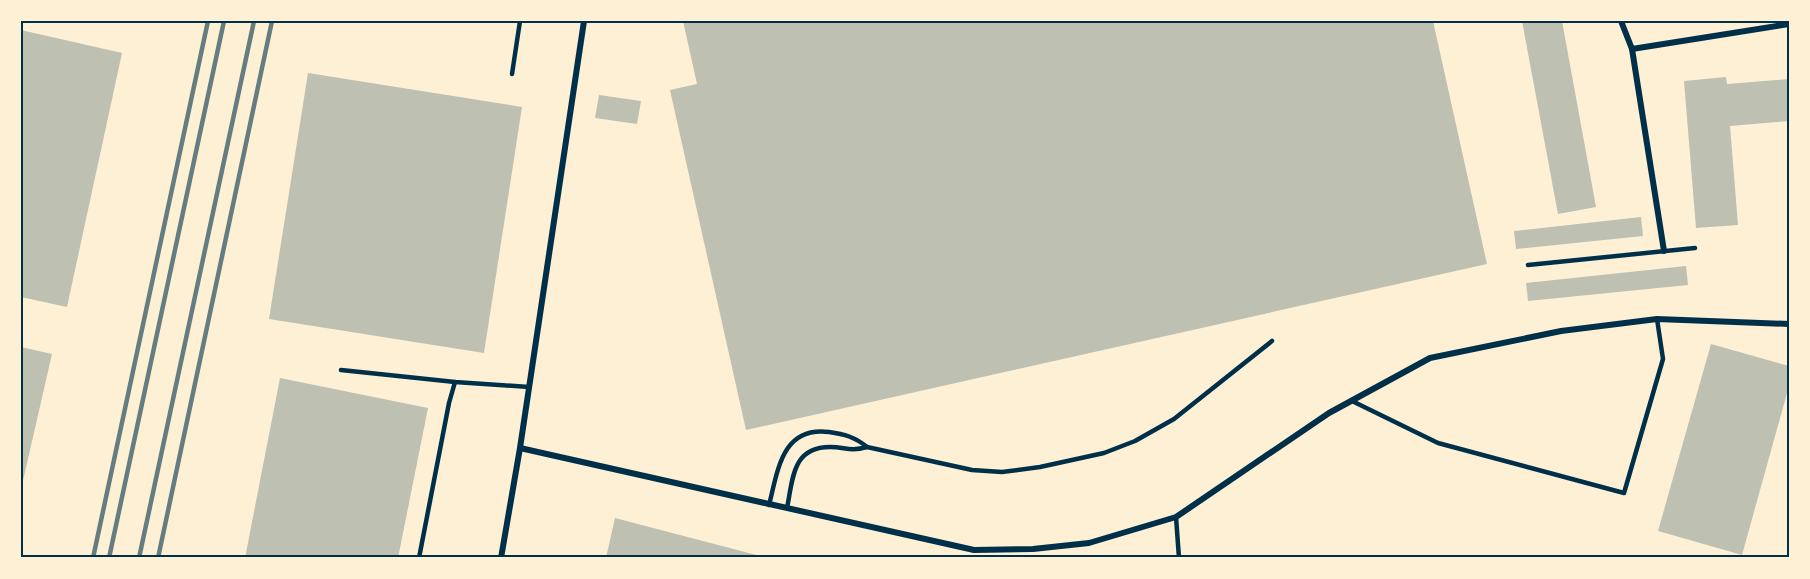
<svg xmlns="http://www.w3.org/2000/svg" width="1810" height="579" viewBox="0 0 1810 579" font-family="'Varela Round',sans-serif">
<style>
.building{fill:#bec0b2}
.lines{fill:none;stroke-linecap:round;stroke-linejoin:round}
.service{stroke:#003049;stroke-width:4.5}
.minor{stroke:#003049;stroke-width:6}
.rail{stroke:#657d81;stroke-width:4.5}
.neatline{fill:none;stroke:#003049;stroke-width:2}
</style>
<rect width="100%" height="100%" fill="#fdf0d5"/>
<g class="building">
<path d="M683 21H1433L1487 264 746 430 670 90 697 84Z"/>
<path d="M1522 21H1562L1596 207 1558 214Z"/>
<path d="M21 30 122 53 67 307 21 297Z"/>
<path d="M308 73 522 107 484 353 269 319Z"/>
<path d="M1726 77 1727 84 1789 79V121L1730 126 1738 225 1696 228 1684 81Z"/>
<path d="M599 95 641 101 637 124 595 118Z"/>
<path d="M1641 217 1643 236 1516 249 1514 231Z"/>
<path d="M1686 266 1688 285 1528 301 1526 283Z"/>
<path d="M1711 344 1789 366V386L1742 555 1658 531Z"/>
<path d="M21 347 52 354 22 485H21Z"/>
<path d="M280 378 428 408 398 558H245Z"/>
<path d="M615 518 764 557V558H606Z"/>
</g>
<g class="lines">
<g class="service">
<path d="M512 74 520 21"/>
<path d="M1528 265 1695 248"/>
<path d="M341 370 455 382 529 387"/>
<path d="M1352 401 1438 443 1624 493 1663 359 1657 319"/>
<path d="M867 447 972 470 1002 472 1040 467 1104 453 1135 441 1174 419 1272 341"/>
<path d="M769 505C778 470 782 426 829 432 844 434 855 437 867 447 849 452 846 447 830 447 792 447 793 479 787 508"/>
<path d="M1176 517 1179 558"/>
<path d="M419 558 449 403 455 382"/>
</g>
<g class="minor">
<path d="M1621 21 1632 49 1664 251"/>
<path d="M1632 49 1789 24"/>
<path d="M520 448 974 550 1033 549 1089 543 1176 517 1329 413 1430 358 1561 331 1657 319 1789 324"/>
<path d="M501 558 520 448 584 21"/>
</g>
<g class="rail">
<path d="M93 558 208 21"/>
<path d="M109 558 224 21"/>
<path d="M139 558 254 21"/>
<path d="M158 558 272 21"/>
</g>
</g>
<rect width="1810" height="579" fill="none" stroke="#fdf0d5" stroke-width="45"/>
<rect x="22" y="22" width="1766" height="534" class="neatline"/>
</svg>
